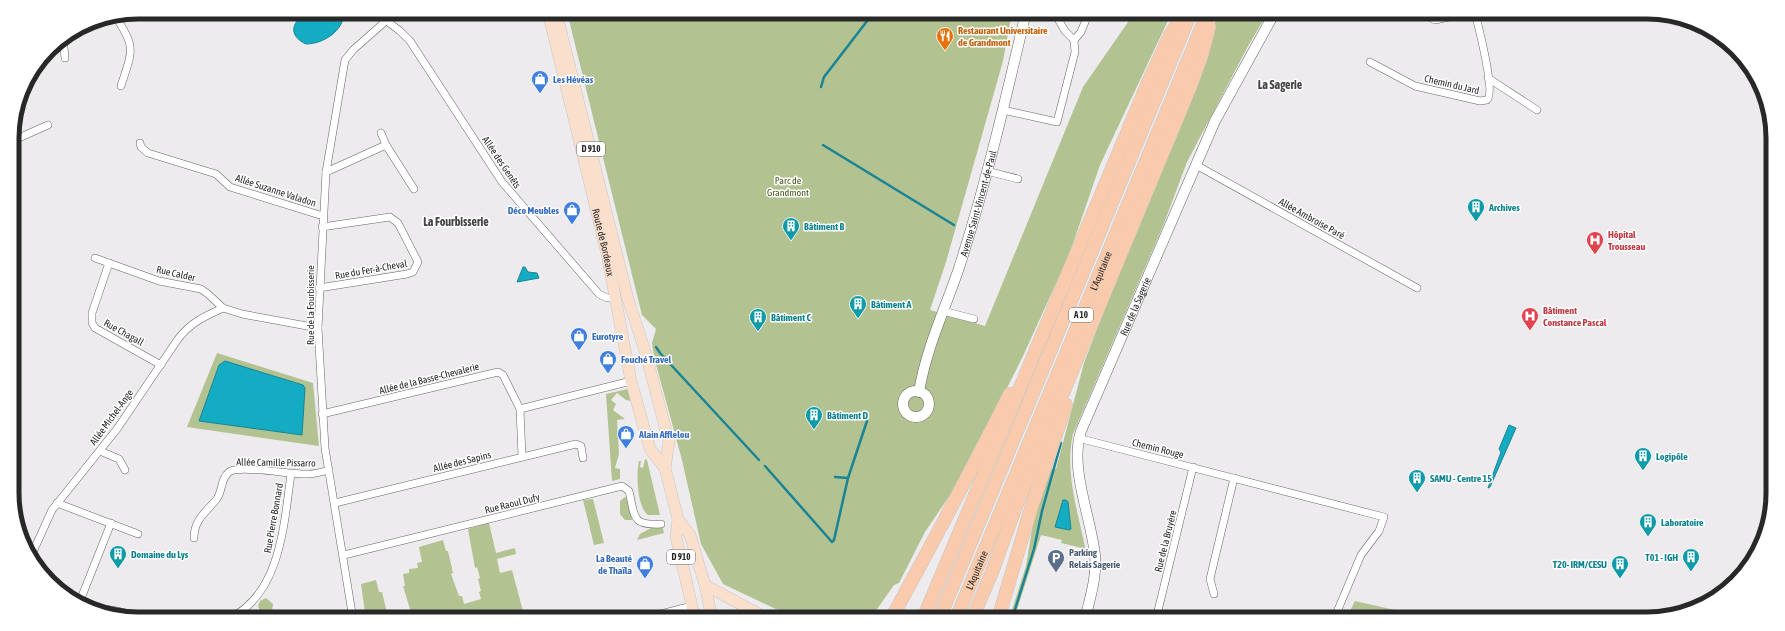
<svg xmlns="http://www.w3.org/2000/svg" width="1785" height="631" viewBox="0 0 1785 631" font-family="'Asap Condensed',sans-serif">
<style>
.green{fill:#b2c391}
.water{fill:#14acc2;stroke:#1a8494}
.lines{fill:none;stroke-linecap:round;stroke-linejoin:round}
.stream{stroke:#1a8494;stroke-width:2.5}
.street-casing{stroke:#676567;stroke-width:8}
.secondary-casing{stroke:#676567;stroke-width:11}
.primary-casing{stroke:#c7c7c7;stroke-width:12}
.highway-casing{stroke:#c7c7c7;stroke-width:14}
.street{stroke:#fff;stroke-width:7}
.secondary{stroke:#fff;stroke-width:10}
.primary{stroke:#fbdfcd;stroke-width:11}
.highway{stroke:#f9caab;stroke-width:13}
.labels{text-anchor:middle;stroke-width:3;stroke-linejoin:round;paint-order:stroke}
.shield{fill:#fff;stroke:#696869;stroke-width:1}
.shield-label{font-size:9px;font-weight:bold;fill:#292829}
.food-label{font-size:10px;font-weight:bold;fill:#c56008;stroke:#fff;text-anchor:start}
.shop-label{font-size:10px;font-weight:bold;fill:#366cbe;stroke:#fff;text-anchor:start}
.street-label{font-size:10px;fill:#292829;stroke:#fff}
.park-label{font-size:10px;fill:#46571a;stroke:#fff}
.culture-label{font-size:10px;font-weight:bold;fill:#0d838f;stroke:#fff;text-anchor:start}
.health-label{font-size:10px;font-weight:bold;fill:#be3a42;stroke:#fff;text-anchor:start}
.service-label{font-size:10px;font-weight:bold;fill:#4e5e75;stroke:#fff;text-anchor:start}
.quarter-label{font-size:12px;font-weight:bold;fill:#444345;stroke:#fff}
.rim{fill:none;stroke:#292829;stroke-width:5}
</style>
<rect width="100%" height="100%" fill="#edebed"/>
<g class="green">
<path d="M567 12H1012L1003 61 946 262 930 310 985 326 1083 87 1135 12H1172L1100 165 1069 255 1023 356 963 476 925 532 899 583 894 585 870 619H797L723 584 701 544 682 460 654 357 652 343 656 329 642 315Z"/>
<path d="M1219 12H1268L1247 48 1187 162 1163 226 1073 434C1064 472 1079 515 1086 552L1081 554 1082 548 1061 543 1062 540 1041 535 1014 619H1009L1026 566 1035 511 1048 470 1056 469 1084 363Z"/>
<path d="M217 353 313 383 319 446 187 427Z"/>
<path d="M628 389 631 401 626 400 617 393 611 400 616 404 613 410 625 419 617 420 619 454 615 468 620 469V479L612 481 606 394Z"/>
<path d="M645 459 647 460 660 515H648C637 507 636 474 639 461H641L640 467 643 468Z"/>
<path d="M625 497 628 500 632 520H625L620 514V501Z"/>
<path d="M593 499 604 543 594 545 583 500Z"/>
<path d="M489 523 496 553 515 548 516 554 497 559 500 573 512 570 524 615 504 619H413L403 586H405L403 574 409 573V569L418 568 417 563 422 562 419 547 443 540 446 551H448L453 573 451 574 459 596H462L464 604 481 599 479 592 481 591 478 579 480 578 477 567 475 568 468 529Z"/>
<path d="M662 525 664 533 637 540 640 534 655 526Z"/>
<path d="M376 580 379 592H382L387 613 385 614 386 619H366L361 584Z"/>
<path d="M266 598 273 604 272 612 258 619H250L260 611 258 606 260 601Z"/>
<path d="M1355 601 1408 613 1409 619H1346Z"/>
</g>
<g class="water">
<path d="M308 12H344C344 31 323 44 306 44 287 35 292 21 308 12Z"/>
<path d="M523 267H525L528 272 537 273 539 278 517 282Z"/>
<path d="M225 361 303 385 305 388 302 435 199 421 219 365Z"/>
<path d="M1509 425 1516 428 1490 487 1488 488 1501 452 1499 449Z"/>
<path d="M1063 500H1066L1068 502 1071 529 1069 530 1055 527Z"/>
</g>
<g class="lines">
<g class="stream">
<path d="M821 87 824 77 874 12"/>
<path d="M823 145 954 225"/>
<path d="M656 347 660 353 759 460"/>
<path d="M765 466 832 542 834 540 848 478"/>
<path d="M835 477 848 478 867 421"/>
<path d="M1012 619 1034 549 1042 511 1061 443"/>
</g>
<defs>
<g id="street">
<path d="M224 12 226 17"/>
<path d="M375 12 400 31 410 41 502 182 599 294 607 298H616"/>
<path d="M1054 12 1065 31 1074 40"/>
<path d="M1418 12 1435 20 1472 12"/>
<path d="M115 16C137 48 132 51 121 86"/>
<path d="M61 39 64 47 65 58"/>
<path d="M1370 62 1415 86 1480 101 1487 100C1496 92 1478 26 1475 12"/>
<path d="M1488 78 1537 110"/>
<path d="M1003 110 1057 122 1075 52 1074 40 1081 32 1089 12"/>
<path d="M381 133 386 145"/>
<path d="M12 141 48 125"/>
<path d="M140 143 141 147 148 153 216 174 230 187 323 216"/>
<path d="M1196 165 1417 288"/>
<path d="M987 171 1018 179"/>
<path d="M326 172 386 145 414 189"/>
<path d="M95 258 159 281 201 289 208 294 223 308 242 314 318 328"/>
<path d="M109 263 92 313V323L95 328 161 365"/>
<path d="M319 288 407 274 413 272 418 262 398 223 390 217 322 227"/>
<path d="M943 311 974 319"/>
<path d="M520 409 631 381"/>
<path d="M322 414 498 372 503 375 520 409 522 456"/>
<path d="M1078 438 1384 517 1379 531 1361 555 1334 619"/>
<path d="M100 451 119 459 125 470"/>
<path d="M57 503 138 534"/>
<path d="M335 503 576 444 581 446 583 458"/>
<path d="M194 538C194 520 205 513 216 500 223 492 220 479 229 472 239 464 292 475 308 474 315 474 322 472 329 470"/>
<path d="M32 554 52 510 117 429 178 339C190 323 205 316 223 308"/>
<path d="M344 555 622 486 629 491C635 516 631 526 661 524"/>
<path d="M1214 594 1210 579 1234 478"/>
<path d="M80 601 111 523"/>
<path d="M95 611C104 606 130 613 139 619"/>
<path d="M228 619C281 595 284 523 291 474"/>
<path d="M353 619 325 448 318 328 326 172 345 60 353 50 396 12"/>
<path d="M641 619 692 606"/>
<path d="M1156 619 1193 467"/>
</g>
<g id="secondary">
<circle cx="916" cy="404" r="13"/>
<path id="s1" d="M919 392C926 349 945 309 959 268 986 184 1006 98 1026 12"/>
<path id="s2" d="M1085 619C1090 598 1097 577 1095 555 1091 517 1069 468 1081 431L1215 121 1275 12"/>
</g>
<g id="primary">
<path id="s3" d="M548 12 607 254 631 381 650 449 665 468"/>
<path d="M556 12 628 299 646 354 669 442 665 468 678 519 676 537 695 619"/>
<path d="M678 519 690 535 705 585 712 619"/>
<path d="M705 585 768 619"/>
</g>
<g id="highway">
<path d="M891 619C932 544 972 469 1010 394"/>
<path d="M923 619 1147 85 1170 35 1185 12"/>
<path d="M939 619 1189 17"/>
<path id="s4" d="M956 619 1208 12"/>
<path d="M972 619 992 572 1018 501 1190 87 1202 54 1209 27"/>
<path d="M998 619 1032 505 1066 405"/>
</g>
</defs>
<use href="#street" class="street-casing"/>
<use href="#secondary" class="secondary-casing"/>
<use href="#primary" class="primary-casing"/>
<use href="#highway" class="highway-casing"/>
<use href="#street" class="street"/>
<use href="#secondary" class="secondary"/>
<use href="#primary" class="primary"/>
<use href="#highway" class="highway"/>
</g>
<defs>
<symbol id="restaurant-pin" viewBox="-11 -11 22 30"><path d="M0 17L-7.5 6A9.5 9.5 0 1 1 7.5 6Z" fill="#e8710a" stroke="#fff"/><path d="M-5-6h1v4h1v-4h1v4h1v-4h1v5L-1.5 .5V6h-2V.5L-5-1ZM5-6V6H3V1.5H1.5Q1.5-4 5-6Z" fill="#fff"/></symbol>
<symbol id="shop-pin" viewBox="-11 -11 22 30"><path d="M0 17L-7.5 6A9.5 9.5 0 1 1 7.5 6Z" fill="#3f7fe0" stroke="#fff"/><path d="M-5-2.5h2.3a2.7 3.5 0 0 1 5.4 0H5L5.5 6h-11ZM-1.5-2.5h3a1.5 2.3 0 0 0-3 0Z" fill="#fff"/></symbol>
<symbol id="building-pin" viewBox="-11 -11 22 30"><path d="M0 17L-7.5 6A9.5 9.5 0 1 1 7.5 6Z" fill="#0f9aa8" stroke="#fff"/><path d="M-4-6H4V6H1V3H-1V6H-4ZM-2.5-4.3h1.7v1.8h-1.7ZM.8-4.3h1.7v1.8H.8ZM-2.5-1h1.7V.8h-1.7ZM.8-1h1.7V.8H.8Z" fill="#fff"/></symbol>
<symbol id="hospital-pin" viewBox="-11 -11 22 30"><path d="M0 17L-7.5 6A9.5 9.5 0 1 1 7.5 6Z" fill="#e0444e" stroke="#fff"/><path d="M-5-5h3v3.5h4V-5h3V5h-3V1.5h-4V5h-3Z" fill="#fff"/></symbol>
<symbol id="parking-pin" viewBox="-11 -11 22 30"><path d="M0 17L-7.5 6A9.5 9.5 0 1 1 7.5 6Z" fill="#5c6f8a" stroke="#fff"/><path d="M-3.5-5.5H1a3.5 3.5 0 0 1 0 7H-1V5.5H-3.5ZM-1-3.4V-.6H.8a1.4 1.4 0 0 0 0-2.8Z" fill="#fff"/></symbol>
</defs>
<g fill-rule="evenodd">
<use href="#restaurant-pin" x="935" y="26" width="20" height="27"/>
<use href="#shop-pin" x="530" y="69" width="20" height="27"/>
<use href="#building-pin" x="1466" y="197" width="20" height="27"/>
<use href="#shop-pin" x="562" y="200" width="20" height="27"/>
<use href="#building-pin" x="781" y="216" width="20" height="27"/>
<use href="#hospital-pin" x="1585" y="230" width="20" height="27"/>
<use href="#building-pin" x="848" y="294" width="20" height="27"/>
<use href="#hospital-pin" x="1520" y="306" width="20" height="27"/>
<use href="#building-pin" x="748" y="307" width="20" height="27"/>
<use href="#shop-pin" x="569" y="326" width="20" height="27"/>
<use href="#shop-pin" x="598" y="349" width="20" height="27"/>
<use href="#building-pin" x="804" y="405" width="20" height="27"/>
<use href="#shop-pin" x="616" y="424" width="20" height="27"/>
<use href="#building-pin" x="1633" y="446" width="20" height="27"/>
<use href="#building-pin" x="1407" y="468" width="20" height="27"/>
<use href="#building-pin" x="1638" y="512" width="20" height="27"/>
<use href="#building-pin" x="108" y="544" width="20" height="27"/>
<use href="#building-pin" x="1681" y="547" width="20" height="27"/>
<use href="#parking-pin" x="1046" y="548" width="20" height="27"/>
<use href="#shop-pin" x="635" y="554" width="20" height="27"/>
<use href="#building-pin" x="1610" y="554" width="20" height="27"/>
</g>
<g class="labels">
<g class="shield">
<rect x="577" y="142" width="28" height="14" rx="3"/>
<rect x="1069" y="308" width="24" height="14" rx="3"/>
<rect x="667" y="550" width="28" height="14" rx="3"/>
</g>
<g class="shield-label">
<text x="591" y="152">D 910</text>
<text x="1081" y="318">A 10</text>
<text x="681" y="560">D 910</text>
</g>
<g class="food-label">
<text x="958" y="34">Restaurant Universitaire<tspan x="958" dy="12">de Grandmont</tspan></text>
</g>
<g class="shop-label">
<text x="553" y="83">Les Hévéas</text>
<text x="559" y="214" text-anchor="end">Déco Meubles</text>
<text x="592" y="340">Eurotyre</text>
<text x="621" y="363">Fouché Travel</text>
<text x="639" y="438">Alain Afflelou</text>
<text x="632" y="562" text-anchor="end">La Beauté<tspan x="632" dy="12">de Thaïla</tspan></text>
</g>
<g class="street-label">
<text transform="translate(1452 84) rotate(13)" y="4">Chemin du Jard</text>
<text transform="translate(502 162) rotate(56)" y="4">Allée des Genêts</text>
<text transform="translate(276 190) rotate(18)" y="4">Allée Suzanne Valadon</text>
<text dy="4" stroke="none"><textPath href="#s1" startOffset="198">Avenue Saint-Vincent-de-Paul</textPath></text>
<text transform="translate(1312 218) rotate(29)" y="4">Allée Ambroise Paré</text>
<text dy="4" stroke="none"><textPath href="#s3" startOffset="237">Route de Bordeaux</textPath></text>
<text transform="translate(371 269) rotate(-10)" y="4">Rue du Fer-à-Cheval</text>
<text dy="4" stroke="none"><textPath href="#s4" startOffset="377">L'Aquitaine</textPath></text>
<text transform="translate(176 273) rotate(13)" y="4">Rue Calder</text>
<text transform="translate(310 305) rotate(-90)" y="4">Rue de la Fourbisserie</text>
<text dy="4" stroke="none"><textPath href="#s2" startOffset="327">Rue de la Sagerie</textPath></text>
<text transform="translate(124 332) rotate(29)" y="4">Rue Chagall</text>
<text transform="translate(429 378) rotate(-14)" y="4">Allée de la Basse-Chevalerie</text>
<text transform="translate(111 417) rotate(-54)" y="4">Allée Michel-Ange</text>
<text transform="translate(1158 448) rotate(14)" y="4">Chemin Rouge</text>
<text transform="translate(462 461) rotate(-14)" y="4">Allée des Sapins</text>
<text transform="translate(276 462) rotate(1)" y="4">Allée Camille Pissarro</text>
<text transform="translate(512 503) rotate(-14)" y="4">Rue Raoul Dufy</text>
<text transform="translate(273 518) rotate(-80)" y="4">Rue Pierre Bonnard</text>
<text transform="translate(1165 541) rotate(-76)" y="4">Rue de la Bruyère</text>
<text dy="4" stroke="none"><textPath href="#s4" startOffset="53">L'Aquitaine</textPath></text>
</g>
<g class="park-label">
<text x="788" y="184">Parc de<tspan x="788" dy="12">Grandmont</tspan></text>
</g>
<g class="culture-label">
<text x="1489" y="211">Archives</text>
<text x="804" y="230">Bâtiment B</text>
<text x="871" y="308">Bâtiment A</text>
<text x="771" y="321">Bâtiment C</text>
<text x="827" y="419">Bâtiment D</text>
<text x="1656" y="460">Logipôle</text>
<text x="1430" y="482">SAMU - Centre 15</text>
<text x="1661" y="526">Laboratoire</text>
<text x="131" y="558">Domaine du Lys</text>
<text x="1678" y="561" text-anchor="end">T01 - IGH</text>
<text x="1607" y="568" text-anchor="end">T20- IRM/CESU</text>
</g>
<g class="health-label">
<text x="1608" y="238">Hôpital<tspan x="1608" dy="12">Trousseau</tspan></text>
<text x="1543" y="314">Bâtiment<tspan x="1543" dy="12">Constance Pascal</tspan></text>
</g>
<g class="service-label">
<text x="1069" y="556">Parking<tspan x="1069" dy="12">Relais Sagerie</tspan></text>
</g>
<g class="quarter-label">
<text x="1280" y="89">La Sagerie</text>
<text x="456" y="226">La Fourbisserie</text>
</g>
</g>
<path d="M0 0H1785V631H0ZM138 19H1647A119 119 0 0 1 1766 138V493A119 119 0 0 1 1647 612H138A119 119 0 0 1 19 493V138A119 119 0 0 1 138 19Z" fill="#fff" fill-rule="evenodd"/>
<path class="rim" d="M138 19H1647A119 119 0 0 1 1766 138V493A119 119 0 0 1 1647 612H138A119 119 0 0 1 19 493V138A119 119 0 0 1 138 19Z"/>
</svg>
